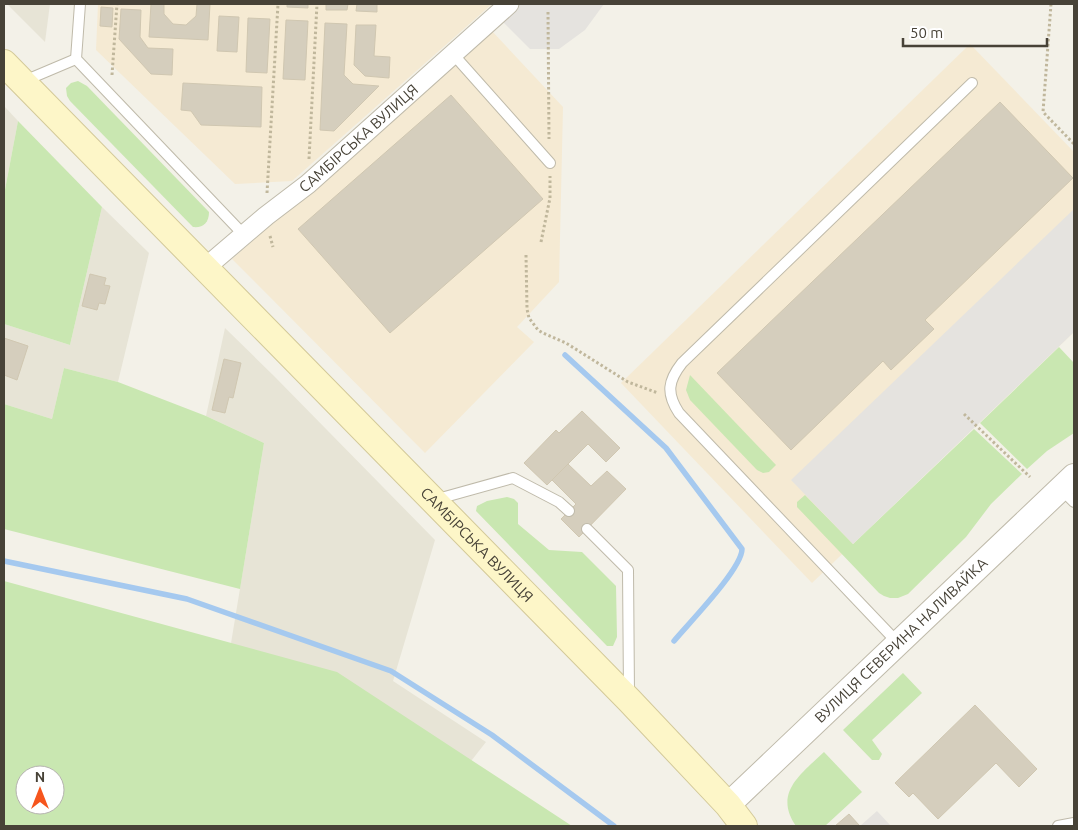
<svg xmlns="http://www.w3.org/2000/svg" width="1078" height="830" viewBox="0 0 1078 830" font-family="Ubuntu,sans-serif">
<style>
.residential{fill:#e7e4d6}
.commercial{fill:#f5ead3}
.green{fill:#c9e7b1;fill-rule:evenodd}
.parking{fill:#e5e3df}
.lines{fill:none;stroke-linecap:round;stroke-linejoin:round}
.stream{stroke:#a5c9ef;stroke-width:5.5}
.building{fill:#d5cebd;stroke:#d0c7b1}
.service-casing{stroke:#bfbaaa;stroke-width:12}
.minor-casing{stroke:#bfbaaa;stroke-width:21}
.tertiary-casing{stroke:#bfbaaa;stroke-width:26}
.secondary-casing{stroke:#d3c999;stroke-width:28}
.path{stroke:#c0b79c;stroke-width:3;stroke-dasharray:2.5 2.5;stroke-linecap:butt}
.service{stroke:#fff;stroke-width:10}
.minor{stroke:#fff;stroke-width:19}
.tertiary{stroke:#fff;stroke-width:24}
.secondary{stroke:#fdf6c8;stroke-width:26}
.labels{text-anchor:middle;stroke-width:4.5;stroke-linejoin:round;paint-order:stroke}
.street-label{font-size:15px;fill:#474237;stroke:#fff}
</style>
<rect width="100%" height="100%" fill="#f3f1e8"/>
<g class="residential">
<path d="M7 4H50L45 42Z"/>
<path d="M4 106 18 121 4 195Z"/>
<path d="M102 207 149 253 118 382 64 368 52 419 4 404V324L70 345Z"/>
<path d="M225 328 274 376 435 540 393 681 486 742 446 793 220 710 264 443 206 416Z"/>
</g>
<g class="commercial">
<path d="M98 4H492L292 181 235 184 96 50Z"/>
<path d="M491 30 563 107 559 282 517 327 534 342 425 453 232 259Z"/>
<path d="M970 44 1074 152V332L812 583 621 383Z"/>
</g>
<g class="green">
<path d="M78 81 87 86 209 212C209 223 203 228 193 227L70 101 67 96 66 88 71 83Z"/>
<path d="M18 121 102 207 70 345 4 324V195Z"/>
<path d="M1059 347 1074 363V433L1047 451 1027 469 980 423Z"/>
<path d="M64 368 118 382 206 416 264 443 240 589 4 529V404L52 419Z"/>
<path d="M690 375 776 465 769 472 763 473 757 470 690 400 686 390Z"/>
<path d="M974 429 1022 474 991 504 966 537 908 594 898 598H890L884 596 879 593 797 507V502L805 495 853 544Z"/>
<path d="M507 497 514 499 518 503V524L549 550 582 552 616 586 617 637 613 646H607L476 511 477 506 487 501Z"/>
<path d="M4 581 337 672 572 826H4ZM25 775H55V805H25Z"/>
<path d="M903 673 922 693 872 740 882 754 879 760H872L843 730Z"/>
<path d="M824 752 862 792 825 826H796C773 793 801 774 824 752Z"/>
</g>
<g class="parking">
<path d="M509 4H604L585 30 559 49H530L496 15Z"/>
<path d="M1074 209V332L853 544 791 480Z"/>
<path d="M877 811 891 826H860Z"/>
</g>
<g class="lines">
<g class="stream">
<path d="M565 355 666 448 742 549C742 569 688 624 674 641"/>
<path d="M4 561 187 599 391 671 492 735 614 826"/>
</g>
</g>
<g class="building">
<path d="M151 4H164V14L173 24 186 25 196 16 197 4H210L208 40 149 37Z"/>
<path d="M287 4H308V8L287 7Z"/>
<path d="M326 4H348L347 10H326Z"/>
<path d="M357 4H377V12L356 11Z"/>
<path d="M101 7 113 8 112 27 100 26Z"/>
<path d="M121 9 141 10 140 37 148 48 173 49 172 75 151 74 119 39Z"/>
<path d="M219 16 239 17 237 52 217 51Z"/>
<path d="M248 18 270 19 267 73 246 72Z"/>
<path d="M286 20 308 21 305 80 283 79Z"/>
<path d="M325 23 347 24 344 75 353 84 379 86 334 131 320 130Z"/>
<path d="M356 25H376L374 56 390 57 389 78 365 76 354 65Z"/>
<path d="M183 83 262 87 261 127 201 125 191 111 181 110Z"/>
<path d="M451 95 543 199 390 333 298 229Z"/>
<path d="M1000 102 1073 178 925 320 934 329 891 370 883 361 791 450 717 373Z"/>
<path d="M90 274 106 278 104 285 110 286 105 304 99 303 97 310 82 306Z"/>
<path d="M4 338 28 346 17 380 4 375Z"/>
<path d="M224 359 241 363 233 398 229 397 225 413 212 410Z"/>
<path d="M582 411 620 448 606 462 588 444 547 485 524 463 556 430 559 433Z"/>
<path d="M568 464 591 486 607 471 626 489 579 537 561 519 576 504 552 480Z"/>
<path d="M975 705 1037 769 1019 787 996 763 938 819 913 793 909 797 895 783Z"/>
<path d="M849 814 859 825 857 826H835Z"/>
</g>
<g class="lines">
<defs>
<g id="service">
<path d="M80 4 76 59 243 234"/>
<path d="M453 54 550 163"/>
<path d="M24 81 76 59"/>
<path d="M1061 489 1074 502"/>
<path d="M434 500 513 478 559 502 569 511"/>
<path d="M587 529 628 570 629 694"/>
<path d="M898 643 679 413C666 393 668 381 682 363L972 83"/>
<path d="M1058 826 1074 823"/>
</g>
<g id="minor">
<path id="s1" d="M205 268 266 216 308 184 509 4"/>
</g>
<g id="tertiary">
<path id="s2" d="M728 805 1074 476"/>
</g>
<g id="secondary">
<path id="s3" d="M4 63 629 700 728 805 744 826"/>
</g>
</defs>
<use href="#service" class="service-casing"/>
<use href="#minor" class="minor-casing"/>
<use href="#tertiary" class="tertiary-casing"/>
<use href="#secondary" class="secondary-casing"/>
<g class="path">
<path d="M1051 4 1043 112 1074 144"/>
<path d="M548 12 549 139"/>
<path d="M112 75 117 4"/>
<path d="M309 159 317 4"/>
<path d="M267 193 278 4"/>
<path d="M270 236 273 247"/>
<path d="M541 242 550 198V176"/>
<path d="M526 255 527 309 529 318 538 330 543 333 566 343 628 382 658 393"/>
<path d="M964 414 1030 477"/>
</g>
<use href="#service" class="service"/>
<use href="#minor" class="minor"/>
<use href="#tertiary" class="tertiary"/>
<use href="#secondary" class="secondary"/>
</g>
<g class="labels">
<g class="street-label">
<text dy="5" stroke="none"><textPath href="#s1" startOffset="201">САМБІРСЬКА ВУЛИЦЯ</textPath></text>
<text dy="5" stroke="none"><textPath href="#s3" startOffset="675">САМБІРСЬКА ВУЛИЦЯ</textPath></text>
<text dy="5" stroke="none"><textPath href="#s2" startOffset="239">ВУЛИЦЯ СЕВЕРИНА НАЛИВАЙКА</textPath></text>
</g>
</g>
<rect width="1078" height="830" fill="none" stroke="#474237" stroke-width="10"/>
<g transform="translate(40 790)"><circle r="24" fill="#ffffff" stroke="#b5b3af"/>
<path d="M0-4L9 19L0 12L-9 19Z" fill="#f6551d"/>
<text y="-8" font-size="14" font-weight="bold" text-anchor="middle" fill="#474237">N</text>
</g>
<path d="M903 38v8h144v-8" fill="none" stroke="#474237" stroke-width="2.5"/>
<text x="910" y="38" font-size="15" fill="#474237" stroke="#ffffff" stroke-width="4" paint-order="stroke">50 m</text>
</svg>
